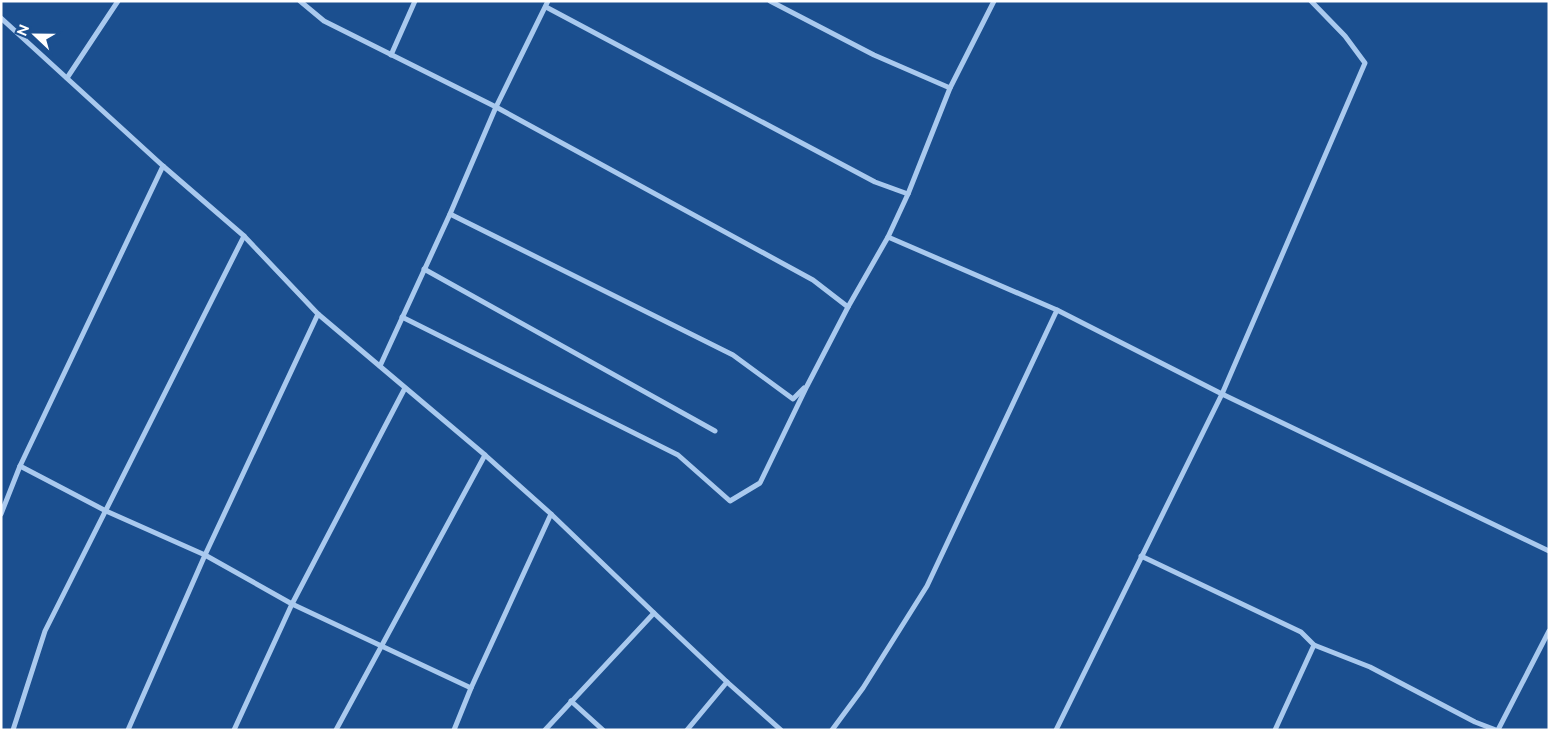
<svg xmlns="http://www.w3.org/2000/svg" width="1550" height="731" viewBox="0 0 1550 731" font-family="Raleway,sans-serif">
<style>
.lines{fill:none;stroke-linecap:round;stroke-linejoin:round}
.street{stroke:#a9c9ee;stroke-width:5}
</style>
<rect width="100%" height="100%" fill="#1b4f8f"/>
<g class="lines">
<g class="street">
<path d="M300 1 324 21 496 107 813 280 848 307"/>
<path d="M770 1 874 55 950 88"/>
<path d="M546 7 875 182 908 194"/>
<path d="M1 18 163 166 244 236 318 314 485 455 551 514 654 613 727 682 781 730"/>
<path d="M391 55 415 1"/>
<path d="M67 78 118 1"/>
<path d="M450 214 733 355 793 399 804 388"/>
<path d="M888 237 1057 310 1222 394 1549 551"/>
<path d="M424 269 715 431"/>
<path d="M402 317 678 455 730 501 760 483 807 386 848 307 888 237 908 194 950 88 994 1"/>
<path d="M380 366 450 214 496 107 548 1"/>
<path d="M20 466 106 511 205 555 292 604 471 688"/>
<path d="M1 514 20 466 163 166"/>
<path d="M1141 556 1301 632 1314 645 1370 667 1475 722 1496 730"/>
<path d="M571 701 603 730"/>
<path d="M13 730 45 631 244 236"/>
<path d="M128 730 205 555 318 314"/>
<path d="M234 730 292 604 405 388"/>
<path d="M336 730 485 455"/>
<path d="M454 730 471 688 551 514"/>
<path d="M545 730 654 613"/>
<path d="M687 730 727 682"/>
<path d="M832 730 863 688 927 586 1057 310"/>
<path d="M1056 730 1222 394 1365 63 1345 36 1311 1"/>
<path d="M1275 730 1314 645"/>
<path d="M1498 730 1549 631"/>
</g>
</g>
<rect width="1550" height="731" fill="none" stroke="#ffffff" stroke-width="5"/>
<g transform="translate(35 35) rotate(292)" stroke="#1b4f8f" stroke-width="4" paint-order="stroke">
<path d="M0-4L9 19L0 12L-9 19Z" fill="#ffffff"/>
<text y="-8" font-size="14" font-weight="bold" text-anchor="middle" fill="#ffffff">N</text>
</g>
</svg>
